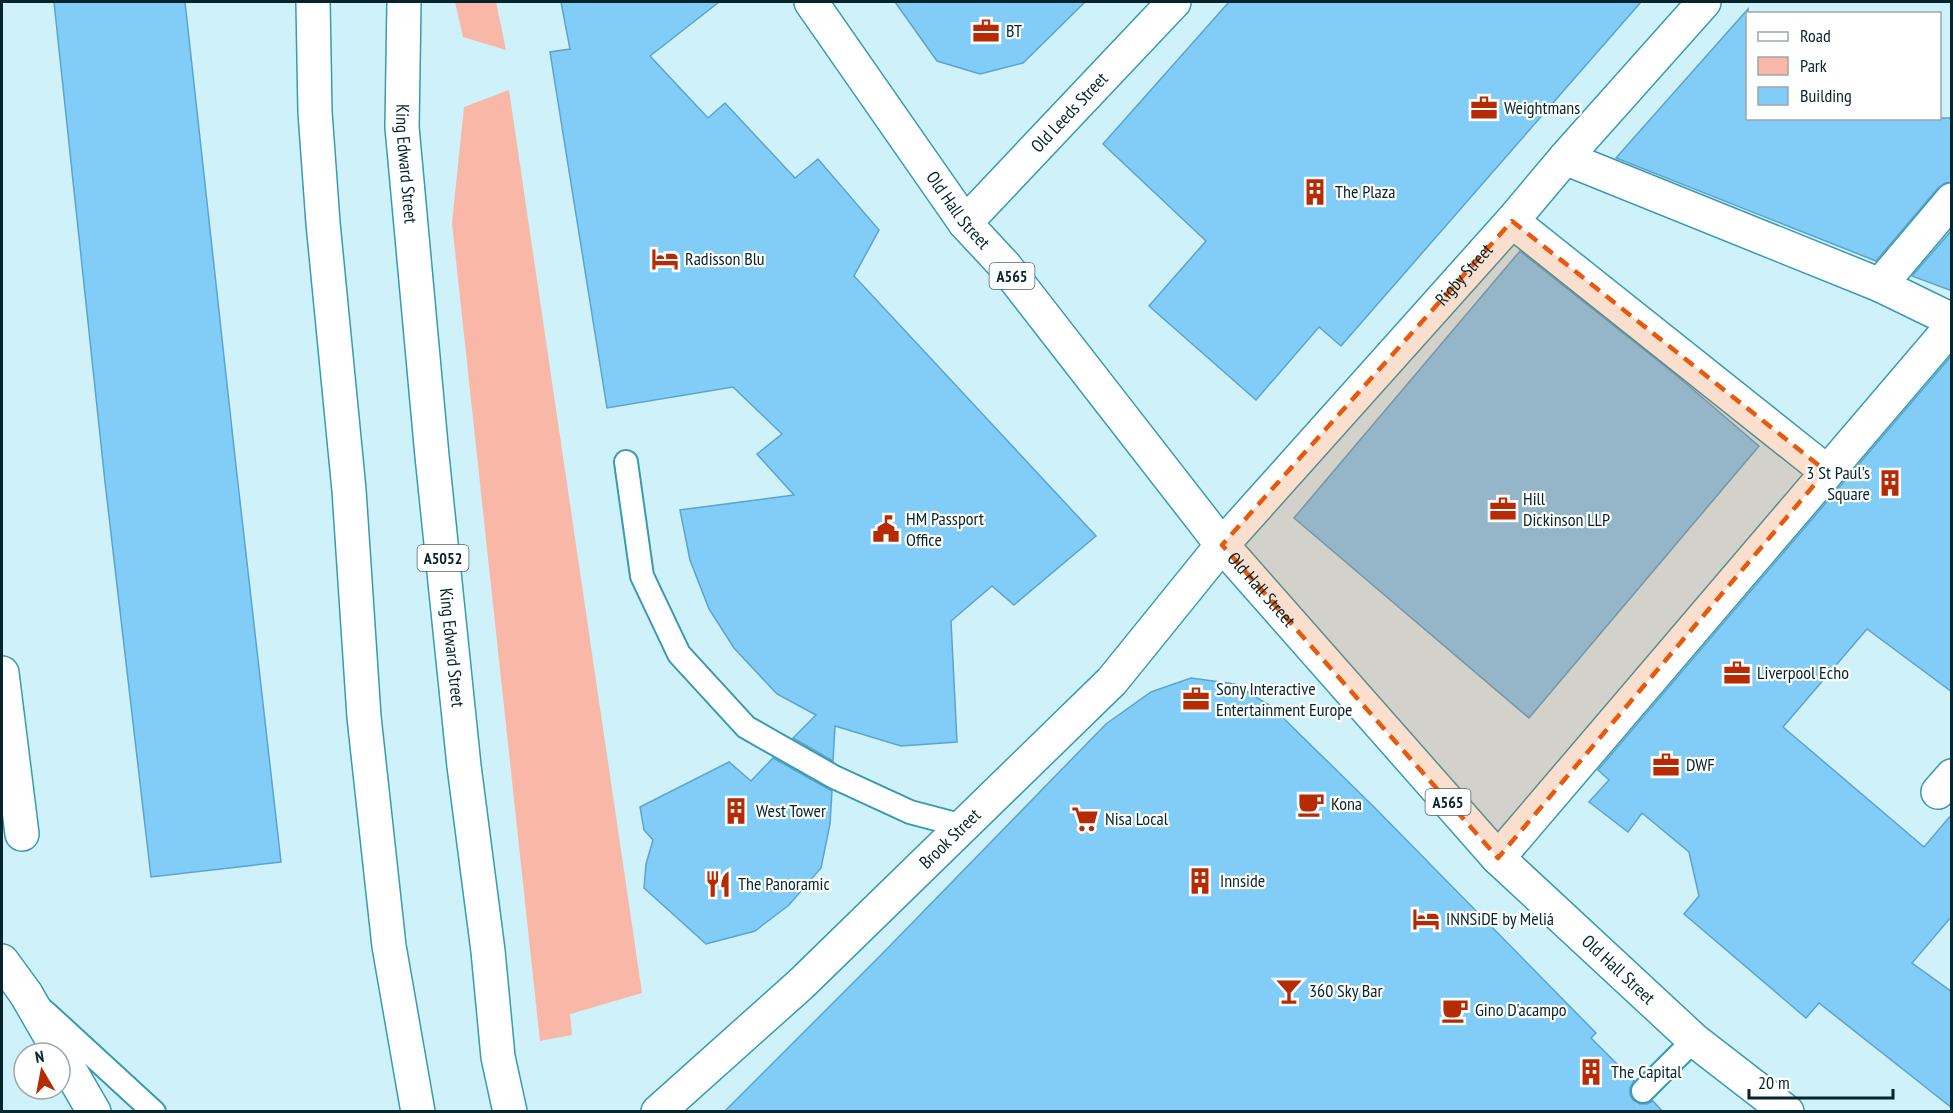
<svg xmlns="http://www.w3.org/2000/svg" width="1953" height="1113" viewBox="0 0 1953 1113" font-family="'PT Sans Narrow',sans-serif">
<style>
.green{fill:#f8b7a7}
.building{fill:#81cdf8;stroke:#5ba4cd;stroke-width:1.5}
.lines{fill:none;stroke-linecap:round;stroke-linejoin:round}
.lane-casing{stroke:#389bb0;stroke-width:26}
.street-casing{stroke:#389bb0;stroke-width:36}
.primary-casing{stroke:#389bb0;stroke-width:36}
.highway-casing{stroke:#389bb0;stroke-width:36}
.lane{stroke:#fff;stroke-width:22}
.street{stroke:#fff;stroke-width:33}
.primary{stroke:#fff;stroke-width:33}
.highway{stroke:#fff;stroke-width:33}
.marked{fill:#e8590c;fill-opacity:0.2;stroke:#e8590c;stroke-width:4.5;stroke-dasharray:12 8;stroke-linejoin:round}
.labels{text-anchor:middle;stroke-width:4.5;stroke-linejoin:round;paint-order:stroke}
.shield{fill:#fff;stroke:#50666b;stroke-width:1.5}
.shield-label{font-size:16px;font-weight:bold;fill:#05252b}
.poi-label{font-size:18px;fill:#05252b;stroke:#fff;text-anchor:start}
.street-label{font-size:18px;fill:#05252b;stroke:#fff}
</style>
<rect width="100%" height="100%" fill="#cff1fa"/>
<g class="green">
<path d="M455 2H496L506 50 463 37Z"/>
<path d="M509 90 642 993 570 1014 572 1035 540 1041 452 223 464 107Z"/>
</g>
<g class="building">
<path d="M54 2H185L236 466 281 862 151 877 105 482Z"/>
<path d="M561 2H719L650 56 708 118 725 103 795 178 818 159 879 230 854 276 1096 536 1014 605 992 586 951 621 957 742 901 746 835 726 833 761 793 738 816 715 777 694 734 648 709 609 690 560 680 510 794 495 757 454 782 434 733 387 607 408 550 52 570 49Z"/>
<path d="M895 2H1085L1023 63 980 74 937 61Z"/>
<path d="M1229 2H1641L1341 346 1319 327 1256 400 1149 306 1206 241 1103 144Z"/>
<path d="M1748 9V118H1952V182L1945 183 1938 188 1876 261 1616 158Z"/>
<path d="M1952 230V291L1912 276Z"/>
<path d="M1520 251 1676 375 1759 446 1529 718 1294 518Z"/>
<path d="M1952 355V692L1867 629 1783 727 1924 847 1952 814V916L1912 963 1952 992V1108L1819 1003 1806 1018 1684 914 1699 896 1689 852 1642 813 1628 832 1589 802 1609 780 1598 770Z"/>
<path d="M1191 678 1235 684 1272 707 1375 808 1596 1033 1591 1038 1634 1081 1630 1088V1095L1633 1100 1640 1104H1647L1653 1101 1663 1112H724L881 955 1106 724 1151 692Z"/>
<path d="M773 758 832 791 830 824 821 868 789 905 755 931 706 944 644 888 646 864 653 840 644 830 640 807 729 762 751 781Z"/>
</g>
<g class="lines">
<defs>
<g id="lane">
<path d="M626 462 642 576 679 654 746 727 834 777 910 812 963 826"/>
<path d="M44 1011 154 1112"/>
<path d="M1643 1091 1694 1040"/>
</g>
<g id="street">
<path d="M1565 158 1880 285 1952 320"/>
<path d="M1512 221 1826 471"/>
<path id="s1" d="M965 223 1174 2"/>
<path d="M1880 285 1952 200"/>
<path d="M2 673 22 834"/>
<path d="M1938 792 1952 776"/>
<path d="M1498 858 1952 326"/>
<path d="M26 994 94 1112"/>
<path id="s2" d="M658 1112 801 984 1112 681 1222 545 1512 221 1565 158 1704 2"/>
</g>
<g id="primary">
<path id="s3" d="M811 2 965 223 1005 266 1222 545 1498 858 1694 1040 1787 1112"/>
<path d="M2 961 26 994"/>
</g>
<g id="highway">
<path d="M313 2 315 112 323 223 349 490 364 717 389 946 418 1112"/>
<path id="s4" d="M404 2 402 127 432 456 464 766 488 951 498 1057 510 1112"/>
</g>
</defs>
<use href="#lane" class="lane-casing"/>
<use href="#street" class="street-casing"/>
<use href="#primary" class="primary-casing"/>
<use href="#highway" class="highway-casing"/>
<use href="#lane" class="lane"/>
<use href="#street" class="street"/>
<use href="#primary" class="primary"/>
<use href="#highway" class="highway"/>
</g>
<path class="marked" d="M1512 221 1826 471 1498 858 1222 545Z"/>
<defs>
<symbol id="office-bare" viewBox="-9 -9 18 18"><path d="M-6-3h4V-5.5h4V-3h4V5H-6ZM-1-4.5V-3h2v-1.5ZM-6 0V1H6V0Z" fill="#b62b03" stroke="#fff" stroke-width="2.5" paint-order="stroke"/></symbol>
<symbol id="building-bare" viewBox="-9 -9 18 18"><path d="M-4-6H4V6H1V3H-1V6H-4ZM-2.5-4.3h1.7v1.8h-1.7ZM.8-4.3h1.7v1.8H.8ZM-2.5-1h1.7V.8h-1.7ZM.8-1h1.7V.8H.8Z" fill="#b62b03" stroke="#fff" stroke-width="2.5" paint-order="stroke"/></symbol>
<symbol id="hotel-bare" viewBox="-9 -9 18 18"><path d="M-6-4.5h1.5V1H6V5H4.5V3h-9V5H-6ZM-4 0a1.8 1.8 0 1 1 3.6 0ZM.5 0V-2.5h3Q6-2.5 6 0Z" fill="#b62b03" stroke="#fff" stroke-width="2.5" paint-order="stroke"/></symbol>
<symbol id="civic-bare" viewBox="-9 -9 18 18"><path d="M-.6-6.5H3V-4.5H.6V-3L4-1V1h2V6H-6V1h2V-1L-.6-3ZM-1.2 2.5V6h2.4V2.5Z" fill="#b62b03" stroke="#fff" stroke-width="2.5" paint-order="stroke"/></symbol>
<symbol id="cafe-bare" viewBox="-9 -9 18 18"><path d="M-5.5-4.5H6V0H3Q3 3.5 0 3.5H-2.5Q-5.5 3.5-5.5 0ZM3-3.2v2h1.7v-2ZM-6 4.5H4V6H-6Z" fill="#b62b03" stroke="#fff" stroke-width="2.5" paint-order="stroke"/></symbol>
<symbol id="supermarket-bare" viewBox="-9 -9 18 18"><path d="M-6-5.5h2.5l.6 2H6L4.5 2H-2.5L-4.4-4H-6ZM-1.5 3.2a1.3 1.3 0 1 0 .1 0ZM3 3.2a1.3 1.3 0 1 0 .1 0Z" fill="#b62b03" stroke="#fff" stroke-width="2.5" paint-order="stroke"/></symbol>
<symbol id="restaurant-bare" viewBox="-9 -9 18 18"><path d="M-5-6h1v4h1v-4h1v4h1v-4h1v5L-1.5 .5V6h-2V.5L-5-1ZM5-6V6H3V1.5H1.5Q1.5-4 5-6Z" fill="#b62b03" stroke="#fff" stroke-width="2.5" paint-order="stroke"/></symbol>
<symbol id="bar-bare" viewBox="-9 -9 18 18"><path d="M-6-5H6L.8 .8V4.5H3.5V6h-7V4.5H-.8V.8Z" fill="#b62b03" stroke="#fff" stroke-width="2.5" paint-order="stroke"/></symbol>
</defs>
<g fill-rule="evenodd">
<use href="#office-bare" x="967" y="12" width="38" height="38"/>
<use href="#office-bare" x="1465" y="89" width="38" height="38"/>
<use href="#building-bare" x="1296" y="173" width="38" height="38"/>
<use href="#hotel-bare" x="646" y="240" width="38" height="38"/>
<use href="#building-bare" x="1871" y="464" width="38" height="38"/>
<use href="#office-bare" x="1484" y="490" width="38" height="38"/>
<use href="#civic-bare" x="867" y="510" width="38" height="38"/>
<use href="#office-bare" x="1718" y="654" width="38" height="38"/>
<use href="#office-bare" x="1177" y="680" width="38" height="38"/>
<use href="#office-bare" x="1647" y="746" width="38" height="38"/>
<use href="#cafe-bare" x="1292" y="785" width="38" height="38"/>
<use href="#building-bare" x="717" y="792" width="38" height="38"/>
<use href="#supermarket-bare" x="1066" y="800" width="38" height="38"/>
<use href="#building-bare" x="1181" y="862" width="38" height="38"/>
<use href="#restaurant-bare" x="699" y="865" width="38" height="38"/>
<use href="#hotel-bare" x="1407" y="900" width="38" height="38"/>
<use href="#bar-bare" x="1270" y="972" width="38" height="38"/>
<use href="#cafe-bare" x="1436" y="991" width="38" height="38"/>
<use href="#building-bare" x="1572" y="1053" width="38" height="38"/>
</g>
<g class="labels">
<g class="shield">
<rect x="989.5" y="263" width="45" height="26" rx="4.5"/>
<rect x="417.5" y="545" width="51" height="26" rx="4.5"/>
<rect x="1425.5" y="789" width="45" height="26" rx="4.5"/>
</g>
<g class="shield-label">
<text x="1012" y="282">A565</text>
<text x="443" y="564">A5052</text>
<text x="1448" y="808">A565</text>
</g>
<g class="poi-label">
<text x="1006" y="37">BT</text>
<text x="1504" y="114">Weightmans</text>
<text x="1335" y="198">The Plaza</text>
<text x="685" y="265">Radisson Blu</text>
<text x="1870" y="479" text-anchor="end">3 St Paul's<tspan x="1870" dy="21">Square</tspan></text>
<text x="1523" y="505">Hill<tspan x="1523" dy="21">Dickinson LLP</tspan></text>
<text x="906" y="525">HM Passport<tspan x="906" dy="21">Office</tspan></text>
<text x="1757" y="679">Liverpool Echo</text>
<text x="1216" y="695">Sony Interactive<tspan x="1216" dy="21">Entertainment Europe</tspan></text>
<text x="1686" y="771">DWF</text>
<text x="1331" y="810">Kona</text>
<text x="756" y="817">West Tower</text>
<text x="1105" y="825">Nisa Local</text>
<text x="1220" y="887">Innside</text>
<text x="738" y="890">The Panoramic</text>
<text x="1446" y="925">INNSiDE by Meliá</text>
<text x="1309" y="997">360 Sky Bar</text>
<text x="1475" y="1016">Gino D'acampo</text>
<text x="1611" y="1078">The Capital</text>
</g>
<g class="street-label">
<text dy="6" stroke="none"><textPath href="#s1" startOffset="152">Old Leeds Street</textPath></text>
<text dy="6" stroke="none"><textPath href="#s4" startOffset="162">King Edward Street</textPath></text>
<text dy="6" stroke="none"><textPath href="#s3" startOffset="255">Old Hall Street</textPath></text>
<text dy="6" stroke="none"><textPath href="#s2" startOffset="1164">Rigby Street</textPath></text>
<text dy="6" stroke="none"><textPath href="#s3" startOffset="741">Old Hall Street</textPath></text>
<text dy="6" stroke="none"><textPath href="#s4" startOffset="648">King Edward Street</textPath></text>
<text dy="6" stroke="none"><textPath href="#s2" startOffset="400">Brook Street</textPath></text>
<text dy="6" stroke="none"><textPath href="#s3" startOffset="1263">Old Hall Street</textPath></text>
</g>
</g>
<rect width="1953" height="1113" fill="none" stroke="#05252b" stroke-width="6"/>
<rect x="1746" y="12" width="195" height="108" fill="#ffffff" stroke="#9ba8aa" stroke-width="1.5"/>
<rect x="1758" y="32" width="30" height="9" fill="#ffffff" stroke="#9ba8aa" stroke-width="1.5"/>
<text x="1800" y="42" font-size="18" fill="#05252b">Road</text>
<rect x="1758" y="57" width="30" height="18" fill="#f8b7a7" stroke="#9ba8aa" stroke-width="1.5"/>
<text x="1800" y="72" font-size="18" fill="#05252b">Park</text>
<rect x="1758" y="87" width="30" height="18" fill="#81cdf8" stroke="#9ba8aa" stroke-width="1.5"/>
<text x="1800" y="102" font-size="18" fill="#05252b">Building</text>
<g transform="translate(42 1071) rotate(350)"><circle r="28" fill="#ffffff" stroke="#9ba8aa" stroke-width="1.5"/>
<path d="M0-4.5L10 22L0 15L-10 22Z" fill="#b62b03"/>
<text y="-9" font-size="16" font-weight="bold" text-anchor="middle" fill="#05252b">N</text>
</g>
<path d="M1749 1089v9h144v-9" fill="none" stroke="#05252b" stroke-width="3"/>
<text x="1758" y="1089" font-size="18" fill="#05252b" stroke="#ffffff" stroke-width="4.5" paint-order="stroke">20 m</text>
</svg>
